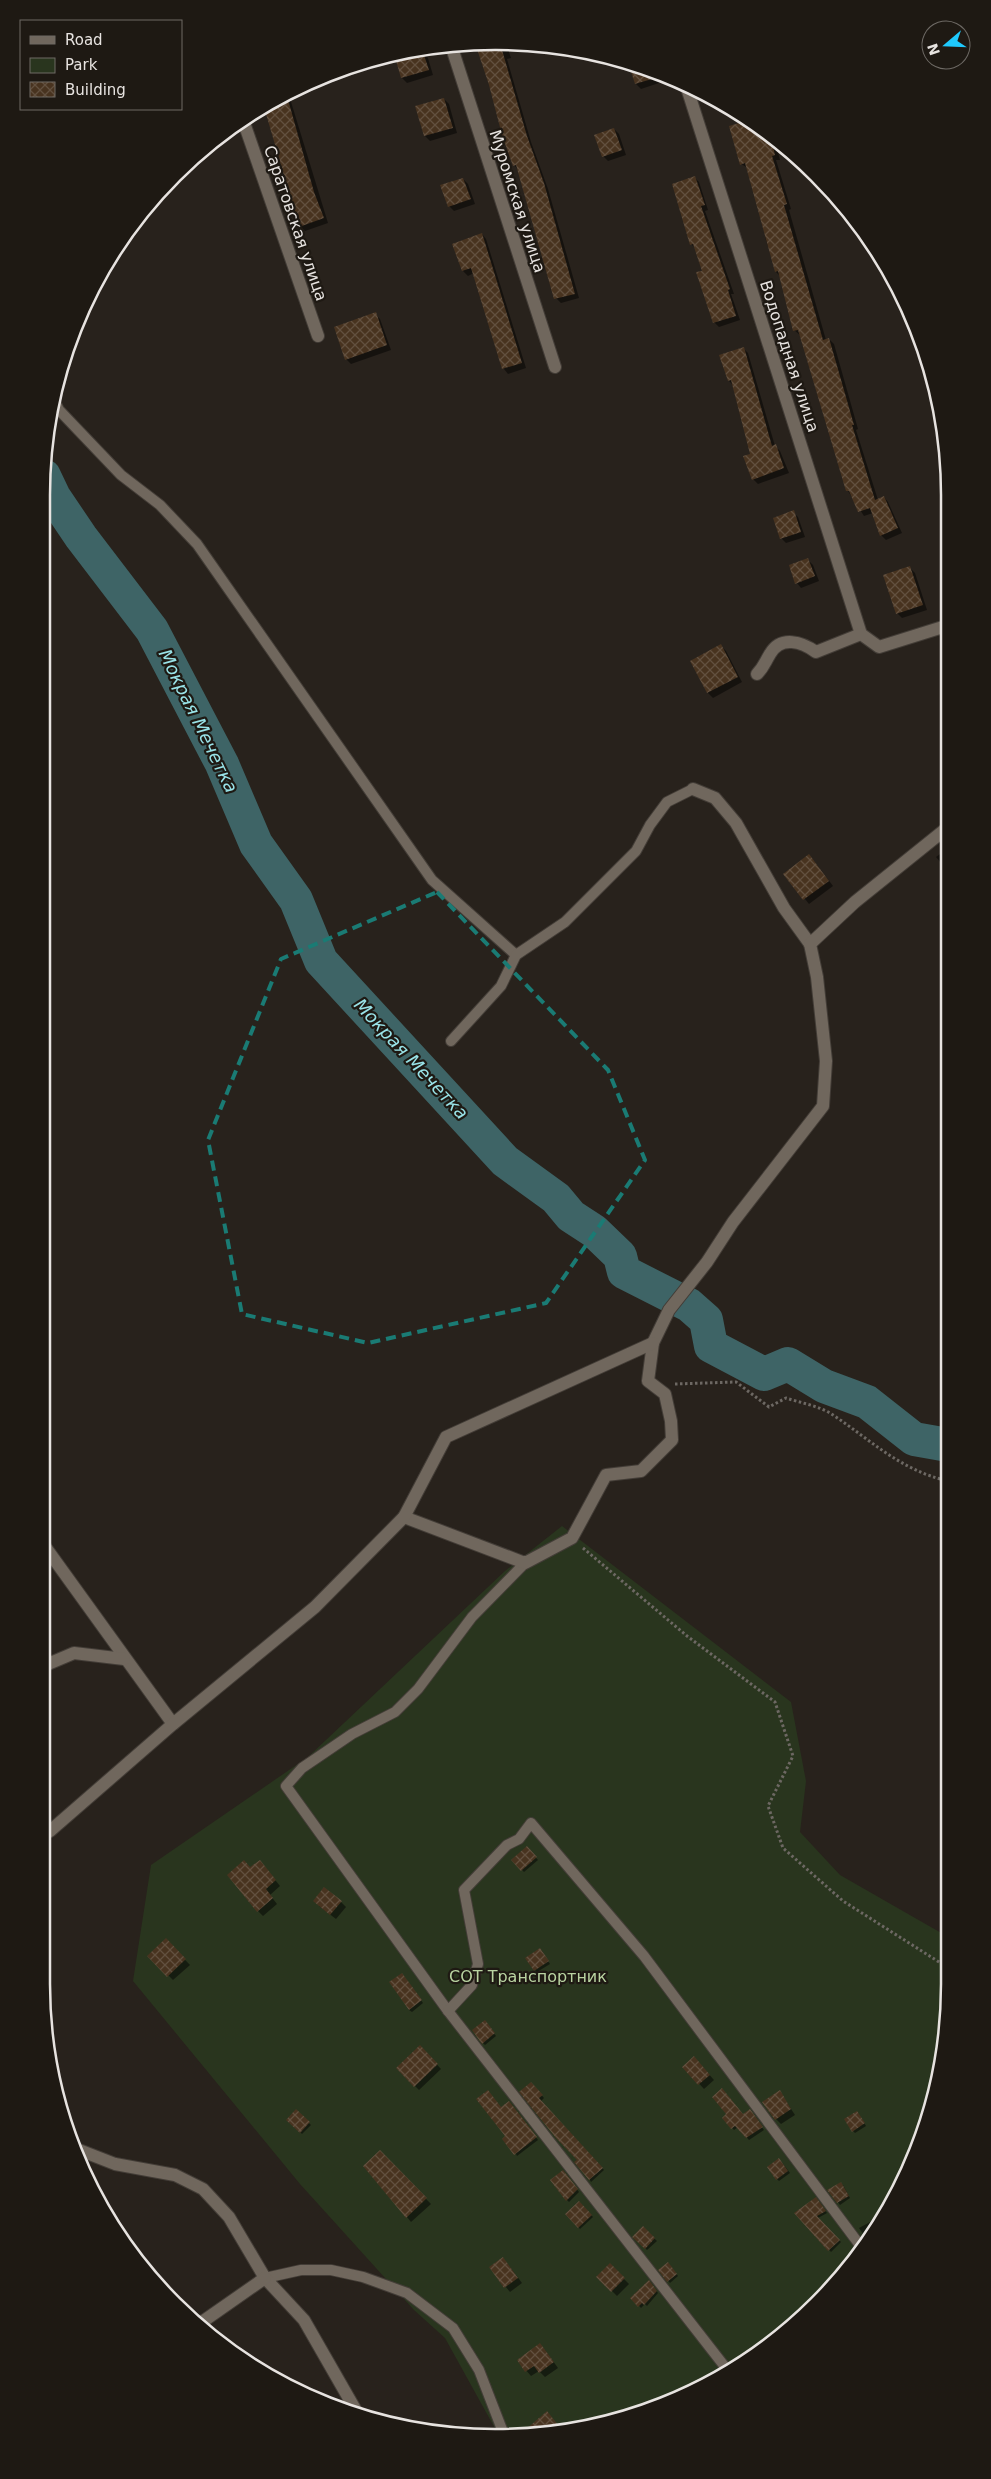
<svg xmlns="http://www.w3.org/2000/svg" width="991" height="2479" viewBox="0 0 991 2479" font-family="'DejaVu Sans',sans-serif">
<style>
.green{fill:#29351e}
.shadow{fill:#0007}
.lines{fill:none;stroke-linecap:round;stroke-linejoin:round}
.river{stroke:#3e6466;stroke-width:34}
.building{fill:url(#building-cross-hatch)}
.service-casing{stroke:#433d37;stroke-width:12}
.minor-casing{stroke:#433d37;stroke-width:14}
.path{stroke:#6d6863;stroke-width:3;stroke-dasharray:2.5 2.5;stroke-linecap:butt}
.service{stroke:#70675d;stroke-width:10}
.minor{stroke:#70675d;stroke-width:12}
.marked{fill:none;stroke:#1a7b74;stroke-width:4;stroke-dasharray:10 6;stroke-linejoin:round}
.labels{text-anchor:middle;stroke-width:4.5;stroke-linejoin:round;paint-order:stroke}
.street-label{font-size:16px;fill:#e7e3e0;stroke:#1e1913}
.park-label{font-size:16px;fill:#b9d3a1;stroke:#1e1913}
.water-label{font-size:18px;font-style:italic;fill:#99e3e8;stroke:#1e1913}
.rim{fill:none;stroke:#e7e3e0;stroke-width:2.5}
</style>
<defs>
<pattern id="building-cross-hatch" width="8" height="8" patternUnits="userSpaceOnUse" patternTransform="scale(1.25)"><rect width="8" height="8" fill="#48331f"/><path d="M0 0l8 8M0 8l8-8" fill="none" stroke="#62503f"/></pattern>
</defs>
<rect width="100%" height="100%" fill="#28221c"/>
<path class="green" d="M562 1526 791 1702 806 1781 800 1832 840 1875 950 1938V1984L926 2129 856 2260 748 2361 670 2403 584 2429 497 2432 445 2338 414 2310 300 2184 133 1981 151 1865 308 1757 505 1571Z"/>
<g class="shadow">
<path d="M477 43 506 44 511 58 507 59 531 142 548 189 579 298 561 303 556 298 519 171 514 165Z"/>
<path d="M422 50 427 55 433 75 407 83 402 78 396 58Z"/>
<path d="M641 65 663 76 665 81 641 89 636 84Z"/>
<path d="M288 92 328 223 305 231 300 226 289 195 265 106Z"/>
<path d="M444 99 449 104 457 133 430 141 425 136 416 107Z"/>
<path d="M751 121 775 141 780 160H776L791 209 789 210 826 340 829 339 834 344 858 429 856 430 878 500 884 497 888 502 902 533 886 540 881 535 873 513 864 516 848 491 800 335 794 330 780 276 776 272 765 237 768 236 748 168 741 164 730 126Z"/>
<path d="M614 129 619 134 626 155 608 161 603 156Z"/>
<path d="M695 178 699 182 708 210 705 211 734 294H731L740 320 719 327 714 322 703 271 695 248 691 244Z"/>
<path d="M463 179 468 184 475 204 454 211 449 206Z"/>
<path d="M482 234 486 239 526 368 508 374 504 369 474 273 468 276 463 271Z"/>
<path d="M375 314 380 319 391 350 351 364 346 359Z"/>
<path d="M743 348 748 353 775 446 780 451 789 473 758 484 753 479 751 455 733 385 729 381 720 356Z"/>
<path d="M793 512 798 517 805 537 786 543 781 538Z"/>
<path d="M808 560 813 565 819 581 801 588 797 583Z"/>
<path d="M910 568 915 573 927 610 902 618 897 613Z"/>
<path d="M721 646 726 651 742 682 713 698 708 693 692 661Z"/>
<path d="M947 849V870L936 857Z"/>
<path d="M814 861 833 886 809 904 785 874Z"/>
<path d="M527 1848 538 1860 524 1872 513 1860Z"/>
<path d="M264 1866 280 1886 270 1895 277 1904 263 1916 258 1911 250 1869Z"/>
<path d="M341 1902 346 1907 336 1919 319 1906Z"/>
<path d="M166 1940 190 1965 173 1980 149 1956Z"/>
<path d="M542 1951 550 1964 537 1972 535 1970Z"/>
<path d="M404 1977 423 2003 412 2012 409 2010Z"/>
<path d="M486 2024 496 2036 485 2045 483 2043Z"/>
<path d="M420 2046 441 2069 419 2090 397 2068Z"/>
<path d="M699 2063 714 2080 704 2089 684 2067Z"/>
<path d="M531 2083 544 2098 541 2101 604 2170 591 2182 579 2160 557 2137Z"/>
<path d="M780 2092 795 2115 781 2124 776 2119Z"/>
<path d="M511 2104 538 2140 517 2156 507 2137 502 2109Z"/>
<path d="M296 2111 311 2125 302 2134 288 2120Z"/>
<path d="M752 2113 764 2130 749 2140 738 2127 734 2130 724 2118Z"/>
<path d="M859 2115 866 2126 855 2133 853 2131Z"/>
<path d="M380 2152 431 2204 411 2222 407 2217Z"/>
<path d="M781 2161 790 2173 779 2181 777 2179Z"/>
<path d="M565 2174 579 2192 569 2202 567 2200Z"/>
<path d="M843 2185 850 2198 840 2205 829 2190Z"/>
<path d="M818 2201 827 2213 818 2218 841 2242 831 2252 796 2213Z"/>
<path d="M579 2203 593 2217 580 2229 567 2215Z"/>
<path d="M872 2221 875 2224 867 2240 859 2228Z"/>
<path d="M643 2228 657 2241 647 2250 634 2237Z"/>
<path d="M503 2258 522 2283 510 2292 490 2268Z"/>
<path d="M668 2263 678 2276 670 2283 660 2270Z"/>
<path d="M610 2265 629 2284 617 2296 598 2277Z"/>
<path d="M651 2284 658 2293 647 2306 645 2304 641 2308 632 2298Z"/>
<path d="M545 2350 558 2368 545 2377 539 2371 531 2376 518 2361Z"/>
</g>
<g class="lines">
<path class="river" d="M44 476 54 497 81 537 152 630 222 764 256 844 296 900 321 961 505 1161 556 1198 571 1216 594 1231 620 1256 624 1272 689 1305 706 1320 711 1346 764 1374 788 1364 824 1386 867 1402 914 1439 948 1445"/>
</g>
<g class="building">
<path d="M475 43H500L527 136 544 183 575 294 554 299 516 165 513 166 502 135 489 85Z"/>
<path d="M422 49 429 70 401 78 395 57Z"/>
<path d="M628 62 641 65 662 76 635 84Z"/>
<path d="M287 96 314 192 324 218 299 227 264 107 277 99Z"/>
<path d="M444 98 453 128 424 136 415 106Z"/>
<path d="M750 120 771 138 775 155 772 156 787 204 784 205 823 340 829 338 854 425H852L875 500 884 496 898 528 880 536 870 508 858 512 849 491H846L798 330 793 331 778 271 775 272 745 163 740 165 729 126Z"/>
<path d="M614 128 622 150 602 157 594 135Z"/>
<path d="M695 176 705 205 701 206 730 289 728 290 736 316 713 323 696 272 702 271 693 244 690 245 672 184Z"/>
<path d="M463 178 471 199 448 207 440 185Z"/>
<path d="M482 233 522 363 502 369 471 268 462 271 452 244Z"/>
<path d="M376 312 387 345 345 360 334 327Z"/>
<path d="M744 347 772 446 776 444 784 468 752 480 743 456 750 454 731 380 728 381 719 355Z"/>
<path d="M794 510 801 532 780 539 773 518Z"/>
<path d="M808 558 815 576 795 584 789 565Z"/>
<path d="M910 566 923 605 896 614 883 575Z"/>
<path d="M721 644 738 677 707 693 690 661Z"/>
<path d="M809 854 829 881 803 900 783 874Z"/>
<path d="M527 1846 537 1857 521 1871 511 1860Z"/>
<path d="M244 1860 250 1867 260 1860 276 1880 266 1889 273 1898 257 1912 227 1875Z"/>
<path d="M324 1887 342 1901 330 1915 313 1901Z"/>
<path d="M166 1938 186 1959 167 1977 147 1956Z"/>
<path d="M540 1948 549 1961 534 1971 525 1958Z"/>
<path d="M402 1973 422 2000 409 2010 389 1982Z"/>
<path d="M485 2020 495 2033 482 2044 472 2030Z"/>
<path d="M420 2045 438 2064 414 2087 396 2068Z"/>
<path d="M694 2056 710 2075 698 2085 682 2067Z"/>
<path d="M531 2082 543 2095 539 2098 603 2168 589 2180 574 2162 577 2160 556 2138 519 2092Z"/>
<path d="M722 2088 743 2114 750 2109 763 2127 746 2138 735 2126 731 2129 722 2118 726 2114 712 2097Z"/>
<path d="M488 2090 501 2107 509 2101 537 2137 514 2155 502 2139 505 2136 476 2099Z"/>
<path d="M780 2090 791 2109 775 2120 762 2102Z"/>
<path d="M296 2109 310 2122 300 2133 286 2120Z"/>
<path d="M857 2111 865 2123 852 2132 844 2119Z"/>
<path d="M380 2150 427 2198 406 2218 363 2166Z"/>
<path d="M779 2158 788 2171 776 2180 767 2167Z"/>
<path d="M563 2170 578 2189 566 2201 550 2180Z"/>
<path d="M841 2182 849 2196 837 2203 827 2190Z"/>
<path d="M816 2197 826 2211 817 2216 840 2240 828 2251 794 2213Z"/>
<path d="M579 2201 592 2215 578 2228 565 2214Z"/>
<path d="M643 2226 655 2238 645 2249 632 2237Z"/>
<path d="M503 2257 518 2278 504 2288 489 2267Z"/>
<path d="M668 2262 677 2274 667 2282 658 2270Z"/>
<path d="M610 2263 625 2278 611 2292 596 2277Z"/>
<path d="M649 2280 657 2291 644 2305 642 2303 638 2307 630 2298Z"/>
<path d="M540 2343 554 2362 539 2373 534 2366 525 2372 517 2360Z"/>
<path d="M547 2411 562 2430 524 2431Z"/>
</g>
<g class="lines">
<defs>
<g id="service">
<path d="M56 404 59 410 121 475 160 505 197 544 432 880 516 955"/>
<path d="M451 1041 501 986 516 955 565 922 636 851 650 825 667 802 693 789"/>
<path d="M525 1563 472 1617 418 1689 395 1712 352 1734 302 1768 286 1786 448 2011 729 2372"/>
<path d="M448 2011 472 1985 478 1964 464 1890 507 1845 519 1839 531 1823 644 1956 862 2248"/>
<path d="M265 2278 301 2270H331L363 2277 407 2293 453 2328 479 2370 503 2432"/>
</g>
<g id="minor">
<path d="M451 45 555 367"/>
<path d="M687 88 861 634"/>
<path d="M243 120 318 336"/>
<path d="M757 674C764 667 765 662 770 654 781 635 802 642 816 652L861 634 879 647 946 626"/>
<path d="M693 789 715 798 736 823 784 908 810 944"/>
<path d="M404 1517 525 1563 572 1538 606 1475 641 1471 672 1440 671 1421 665 1394 648 1381 653 1343 669 1310 707 1262 733 1222 823 1106 826 1061 817 977 810 944 855 902 947 828"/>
<path d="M41 1541 173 1724"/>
<path d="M41 1667 74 1653 124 1659"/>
<path d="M41 1834 50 1831 173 1724 315 1607 404 1517 446 1437 653 1343"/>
<path d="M74 2148 115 2164 175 2175 203 2189 229 2217 265 2278 304 2320 359 2416"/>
<path d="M202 2322 265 2278"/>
</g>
</defs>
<use href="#service" class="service-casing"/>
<use href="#minor" class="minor-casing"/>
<g class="path">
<path d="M675 1384 736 1382 769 1407 786 1398C801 1403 820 1406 833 1415 872 1441 900 1470 948 1481"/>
<path d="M583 1548 687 1636 775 1702 793 1756 768 1806 783 1848 843 1901 950 1969"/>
</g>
<use href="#service" class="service"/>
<use href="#minor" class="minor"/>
</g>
<path class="marked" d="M437 892 608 1070 645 1160 546 1303 368 1343 242 1314 208 1140 281 959Z"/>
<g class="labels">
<g class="street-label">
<text transform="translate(518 201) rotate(72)" y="6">Муромская улица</text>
<text transform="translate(296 223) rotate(71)" y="6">Саратовская улица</text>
<text transform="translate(790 356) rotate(72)" y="6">Водопадная улица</text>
</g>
<g class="park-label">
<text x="528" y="1982">СОТ Транспортник</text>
</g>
<g class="water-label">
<text transform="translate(198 721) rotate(64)" y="6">Мокрая Мечетка</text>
<text transform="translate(411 1059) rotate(47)" y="6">Мокрая Мечетка</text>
</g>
</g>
<path d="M0 0H991V2479H0ZM495 50H496A445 445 0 0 1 941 495V1984A445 445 0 0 1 496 2429H495A445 445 0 0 1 50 1984V495A445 445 0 0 1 495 50Z" fill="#1e1913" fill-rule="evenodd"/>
<path class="rim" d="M495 50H496A445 445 0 0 1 941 495V1984A445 445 0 0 1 496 2429H495A445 445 0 0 1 50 1984V495A445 445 0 0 1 495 50Z"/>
<rect x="20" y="20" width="162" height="90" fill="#1e1913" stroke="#6e6a65"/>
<rect x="30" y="36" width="25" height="8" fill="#70675d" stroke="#6e6a65"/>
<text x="65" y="45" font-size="15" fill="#e7e3e0">Road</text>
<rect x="30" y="58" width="25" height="15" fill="#29351e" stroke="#6e6a65"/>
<text x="65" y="70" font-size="15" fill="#e7e3e0">Park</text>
<rect x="30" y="82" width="25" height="15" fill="url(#building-cross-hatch)" stroke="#6e6a65"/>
<text x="65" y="95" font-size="15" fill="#e7e3e0">Building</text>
<g transform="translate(946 45) rotate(251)"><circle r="24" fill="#1e1913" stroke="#6e6a65"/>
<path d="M0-4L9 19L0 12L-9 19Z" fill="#1fc9fd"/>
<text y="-8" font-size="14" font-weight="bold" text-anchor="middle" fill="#e7e3e0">N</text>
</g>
</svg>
